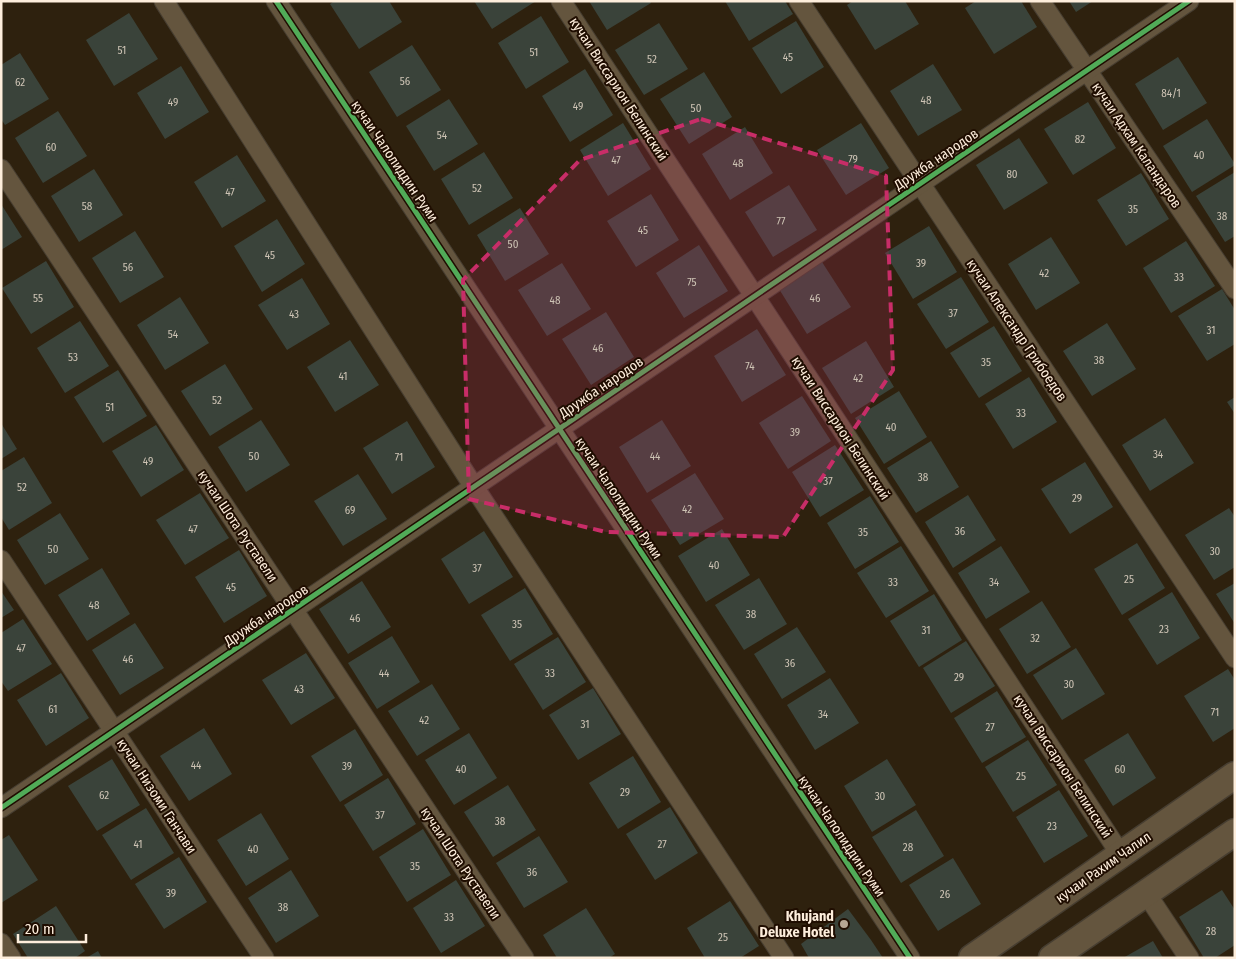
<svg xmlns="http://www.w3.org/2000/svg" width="1236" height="959" viewBox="0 0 1236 959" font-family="'Fira Sans Condensed',sans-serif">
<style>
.building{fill:#3a433a}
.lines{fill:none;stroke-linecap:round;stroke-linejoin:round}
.minor-casing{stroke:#473e31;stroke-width:21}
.secondary-casing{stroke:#473e31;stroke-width:29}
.minor{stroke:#64553e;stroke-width:19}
.secondary{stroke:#64553e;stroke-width:26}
.cycleway-casing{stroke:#1f0d00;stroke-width:8}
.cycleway{stroke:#51ab58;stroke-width:5}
.marked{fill:#c82d68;fill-opacity:0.2;stroke:#c82d68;stroke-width:4;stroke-dasharray:10 6;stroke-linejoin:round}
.poi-dot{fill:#b5a694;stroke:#1f0d00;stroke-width:2}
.labels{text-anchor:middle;stroke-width:4;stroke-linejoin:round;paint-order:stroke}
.number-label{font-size:11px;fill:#cdc3b4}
.street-label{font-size:14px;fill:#feeedc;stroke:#1f0d00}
.poi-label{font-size:14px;font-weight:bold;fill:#feeedc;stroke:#1f0d00;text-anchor:end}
</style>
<rect width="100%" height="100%" fill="#2e210e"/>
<g class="building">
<path d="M334 1H389L402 22 359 49 330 4Z"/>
<path d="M474 1H536L492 29Z"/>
<path d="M589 1H650L651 3 607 30Z"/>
<path d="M725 1H785L793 14 749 41Z"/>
<path d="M853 1H905L919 24 875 50 847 5Z"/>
<path d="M976 1H1021L1037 27 994 54 965 8Z"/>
<path d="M1069 1H1093L1076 12Z"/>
<path d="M129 13 158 59 114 86 86 40Z"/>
<path d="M541 16 569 62 526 89 498 43Z"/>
<path d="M796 21 824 67 781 94 752 48Z"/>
<path d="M659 23 688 69 644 95 615 50Z"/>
<path d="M412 45 441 90 397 117 369 72Z"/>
<path d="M20 53 49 99 5 125 1 119V65Z"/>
<path d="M1178 57 1207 103 1163 130 1135 84Z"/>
<path d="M933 64 962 110 918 136 890 91Z"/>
<path d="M181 66 209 112 165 139 137 93Z"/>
<path d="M585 69 613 115 570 142 542 96Z"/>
<path d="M704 72 732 117 689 144 660 99Z"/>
<path d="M449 99 478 144 434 171 406 126Z"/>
<path d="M1088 102 1116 148 1073 175 1044 129Z"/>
<path d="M58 111 87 156 43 183 15 138Z"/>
<path d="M1207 119 1235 164V165L1192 192 1163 146Z"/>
<path d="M623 123 651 169 608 196 580 150Z"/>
<path d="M861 123 889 168 846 195 817 150Z"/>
<path d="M745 127 773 173 730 200 702 154Z"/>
<path d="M1019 138 1048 183 1004 210 976 165Z"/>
<path d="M484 152 513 198 469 225 441 179Z"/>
<path d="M237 155 266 201 222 228 194 182Z"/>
<path d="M94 169 123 215 79 242 51 196Z"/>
<path d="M1235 172V236L1225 242 1196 196Z"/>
<path d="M1141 173 1169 219 1126 246 1097 200Z"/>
<path d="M789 185 817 230 773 257 745 212Z"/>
<path d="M651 194 679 240 636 267 607 221Z"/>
<path d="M1 204 22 237 1 250Z"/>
<path d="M520 208 549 254 505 281 477 235Z"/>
<path d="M277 219 305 264 262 292 234 246Z"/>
<path d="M929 226 957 272 913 299 885 253Z"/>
<path d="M135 231 164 277 120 303 92 258Z"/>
<path d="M1051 237 1080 283 1036 310 1008 264Z"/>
<path d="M1186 241 1215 286 1171 313 1143 268Z"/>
<path d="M699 245 728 291 684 318 656 273Z"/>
<path d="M46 261 74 307 31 334 2 288Z"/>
<path d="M822 262 851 307 807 334 779 289Z"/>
<path d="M562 263 591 309 547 336 518 290Z"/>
<path d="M961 277 989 322 946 349 917 304Z"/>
<path d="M302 278 330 324 287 350 258 305Z"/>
<path d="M1222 289 1235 310V344L1207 361 1178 316Z"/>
<path d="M180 297 209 343 165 370 137 325Z"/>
<path d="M606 312 634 357 591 385 562 339Z"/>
<path d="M80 321 109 366 65 393 37 348Z"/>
<path d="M1107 323 1136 369 1092 396 1063 351Z"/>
<path d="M994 326 1022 371 979 398 950 353Z"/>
<path d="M757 329 786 375 742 402 714 356Z"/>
<path d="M350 340 379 385 335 412 307 367Z"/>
<path d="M866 341 894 387 851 414 822 368Z"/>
<path d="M225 364 253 409 210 436 181 391Z"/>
<path d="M118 370 147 416 103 443 74 397Z"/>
<path d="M1029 377 1057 422 1013 449 985 404Z"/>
<path d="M899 391 927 437 884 464 855 418Z"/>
<path d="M802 396 831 441 788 469 759 423Z"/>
<path d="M1235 397V414L1227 402Z"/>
<path d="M1165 418 1194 463 1150 491 1122 445Z"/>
<path d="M261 420 290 465 246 492 218 447Z"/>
<path d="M662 420 691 466 647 493 619 447Z"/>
<path d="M407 421 435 467 392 494 363 448Z"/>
<path d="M1 423 17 449 1 459Z"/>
<path d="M156 425 184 470 141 497 112 451Z"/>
<path d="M931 441 959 487 916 513 887 468Z"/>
<path d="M835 445 864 490 820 517 792 472Z"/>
<path d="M24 457 52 503 9 530 1 517V471Z"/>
<path d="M1085 462 1113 507 1070 534 1041 489Z"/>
<path d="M695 473 724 519 680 545 651 500Z"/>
<path d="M358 474 387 519 343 546 314 501Z"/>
<path d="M200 493 229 538 185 565 156 520Z"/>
<path d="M968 495 996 540 953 568 925 522Z"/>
<path d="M870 496 899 542 855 569 827 523Z"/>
<path d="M1229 508 1235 517V567L1214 580 1185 535Z"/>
<path d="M60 513 89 559 45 585 17 540Z"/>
<path d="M722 529 750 575 706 602 678 556Z"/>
<path d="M484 531 513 577 469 604 441 559Z"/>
<path d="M1137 543 1165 588 1122 615 1094 569Z"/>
<path d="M901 546 929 591 886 618 857 573Z"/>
<path d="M1001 546 1030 592 986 619 958 573Z"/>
<path d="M239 550 267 596 224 623 195 577Z"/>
<path d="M102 568 130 614 87 641 58 595Z"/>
<path d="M759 578 787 624 744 650 715 605Z"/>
<path d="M362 581 391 627 348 654 319 609Z"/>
<path d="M1235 583V624L1216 594Z"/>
<path d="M525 588 553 634 510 661 481 615Z"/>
<path d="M1 591 14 610 1 618Z"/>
<path d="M1172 592 1200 638 1157 665 1128 619Z"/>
<path d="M934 594 962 640 919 667 890 621Z"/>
<path d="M1042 601 1071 647 1027 674 999 629Z"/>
<path d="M23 619 52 664 8 691 1 681V633Z"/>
<path d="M135 623 164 668 120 695 92 650Z"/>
<path d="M797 627 826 672 782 699 754 654Z"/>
<path d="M392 636 420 682 377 709 348 663Z"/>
<path d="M558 637 586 682 543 710 514 664Z"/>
<path d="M966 641 995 686 951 713 923 668Z"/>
<path d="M1076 648 1105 694 1062 720 1033 675Z"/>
<path d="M306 653 335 698 291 725 262 680Z"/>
<path d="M1228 669 1235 680V728L1213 742 1184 696Z"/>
<path d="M61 673 89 718 46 746 17 700Z"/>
<path d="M830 678 859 723 815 750 787 705Z"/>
<path d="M432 684 460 729 417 756 388 711Z"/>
<path d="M593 688 621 734 578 760 549 715Z"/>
<path d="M997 691 1026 737 982 763 954 718Z"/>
<path d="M204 728 232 774 189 801 160 756Z"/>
<path d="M355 729 383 775 340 802 311 756Z"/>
<path d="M469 733 497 778 454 805 425 760Z"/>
<path d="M1128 733 1156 778 1113 806 1084 760Z"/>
<path d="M1028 740 1057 785 1013 812 985 767Z"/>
<path d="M633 756 661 802 618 829 589 783Z"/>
<path d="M112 759 140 805 97 831 68 786Z"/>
<path d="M887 759 916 805 872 832 844 786Z"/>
<path d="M388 778 416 824 373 851 344 805Z"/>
<path d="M508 785 536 830 493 857 464 812Z"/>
<path d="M1059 790 1088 836 1044 863 1016 817Z"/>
<path d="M670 807 698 853 655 880 626 834Z"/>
<path d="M146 808 174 853 131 880 102 835Z"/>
<path d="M916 810 944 856 901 883 872 837Z"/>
<path d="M261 813 289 859 246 886 217 840Z"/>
<path d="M423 829 451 875 407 902 379 857Z"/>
<path d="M9 835 38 880 1 903V840Z"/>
<path d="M539 836 568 882 524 908 496 863Z"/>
<path d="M179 857 207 902 164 929 135 884Z"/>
<path d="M953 858 981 904 938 931 909 885Z"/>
<path d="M291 870 319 916 276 943 248 898Z"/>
<path d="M456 880 485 926 441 953 413 908Z"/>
<path d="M1222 890 1235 910V945L1215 958H1204L1179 917Z"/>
<path d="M730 901 759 946 740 958H705L687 928Z"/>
<path d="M56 906 85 951 75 958H28L13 934Z"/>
<path d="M586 908 615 954 609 958H557L543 935Z"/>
<path d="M848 909 871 940 883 958H809L801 944Z"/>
<path d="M1153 941 1163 958H1123Z"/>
<path d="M98 951 102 958H86Z"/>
</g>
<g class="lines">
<defs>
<g id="minor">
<path d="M164 1 474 487 784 958"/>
<path d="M276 1 910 958"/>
<path d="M561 1 1121 855"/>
<path d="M799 1 1235 658"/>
<path d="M1040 1 1235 289"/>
<path d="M1 169 524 958"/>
<path d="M1 560 264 958"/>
<path d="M1 808 1189 1"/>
<path d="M1146 893 1189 958"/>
<path d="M1 943 11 958"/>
</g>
<g id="secondary">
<path d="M972 958 1235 775"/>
<path d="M1052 958 1235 832"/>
</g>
</defs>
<use href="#minor" class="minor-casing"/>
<use href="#secondary" class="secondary-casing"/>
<use href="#minor" class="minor"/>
<use href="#secondary" class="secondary"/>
<defs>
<g id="cycleway">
<path d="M276 1 910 958"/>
<path d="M1 808 1189 1"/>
</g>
</defs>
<use href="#cycleway" class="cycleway-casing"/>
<use href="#cycleway" class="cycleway"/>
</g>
<path class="marked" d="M701 119 886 176 893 370 783 537 606 532 469 499 463 280 580 160Z"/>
<circle class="poi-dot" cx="844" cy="924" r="5"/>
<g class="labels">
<g class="number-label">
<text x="122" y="54">51</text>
<text x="534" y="56">51</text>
<text x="788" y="61">45</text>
<text x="652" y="63">52</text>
<text x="405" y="85">56</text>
<text x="20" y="86">62</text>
<text x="1171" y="97">84/1</text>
<text x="926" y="104">48</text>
<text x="173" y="106">49</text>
<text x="578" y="110">49</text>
<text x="696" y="112">50</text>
<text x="442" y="139">54</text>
<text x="1080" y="143">82</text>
<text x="51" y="151">60</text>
<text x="1199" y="159">40</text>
<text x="853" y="163">79</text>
<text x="616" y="164">47</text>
<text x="738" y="167">48</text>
<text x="1012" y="178">80</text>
<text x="477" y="192">52</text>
<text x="230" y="196">47</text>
<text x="87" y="210">58</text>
<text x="1133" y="213">35</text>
<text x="1222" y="220">38</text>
<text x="781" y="225">77</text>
<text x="643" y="234">45</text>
<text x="513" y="248">50</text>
<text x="270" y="259">45</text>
<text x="921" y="267">39</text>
<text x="128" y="271">56</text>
<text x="1044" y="277">42</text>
<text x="1179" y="281">33</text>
<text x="692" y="286">75</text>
<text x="38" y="302">55</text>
<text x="815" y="302">46</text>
<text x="555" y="304">48</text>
<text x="953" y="317">37</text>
<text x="294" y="318">43</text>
<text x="1211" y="334">31</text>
<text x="173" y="338">54</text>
<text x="598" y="352">46</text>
<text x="73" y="361">53</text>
<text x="1099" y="364">38</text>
<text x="986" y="366">35</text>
<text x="750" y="370">74</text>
<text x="343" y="380">41</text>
<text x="858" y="382">42</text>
<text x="217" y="404">52</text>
<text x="110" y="411">51</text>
<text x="1021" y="417">33</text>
<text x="891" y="431">40</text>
<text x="795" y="436">39</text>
<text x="1158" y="458">34</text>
<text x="254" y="460">50</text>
<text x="655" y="460">44</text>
<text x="399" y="461">71</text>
<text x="148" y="465">49</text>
<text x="923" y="481">38</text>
<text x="828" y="485">37</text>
<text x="22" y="491">52</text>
<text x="1077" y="502">29</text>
<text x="687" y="513">42</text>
<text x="350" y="514">69</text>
<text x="193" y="533">47</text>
<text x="960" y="535">36</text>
<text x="863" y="536">35</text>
<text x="53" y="553">50</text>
<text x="1215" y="555">30</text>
<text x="714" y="569">40</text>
<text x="477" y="572">37</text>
<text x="1129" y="583">25</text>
<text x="893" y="586">33</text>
<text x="994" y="586">34</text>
<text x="231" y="591">45</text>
<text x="94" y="609">48</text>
<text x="751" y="618">38</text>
<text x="355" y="622">46</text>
<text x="517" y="628">35</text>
<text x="1164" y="633">23</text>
<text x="926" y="634">31</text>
<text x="1035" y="642">32</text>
<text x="21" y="652">47</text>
<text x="128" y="663">46</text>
<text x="790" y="667">36</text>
<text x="384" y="677">44</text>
<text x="550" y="677">33</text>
<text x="959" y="681">29</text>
<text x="1069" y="688">30</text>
<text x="299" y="693">43</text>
<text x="53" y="713">61</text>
<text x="1215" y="716">71</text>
<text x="823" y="718">34</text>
<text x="424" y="724">42</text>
<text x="585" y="728">31</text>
<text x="990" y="731">27</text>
<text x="196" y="769">44</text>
<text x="347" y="770">39</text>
<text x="461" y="773">40</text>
<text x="1120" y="773">60</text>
<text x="1021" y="780">25</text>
<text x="625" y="796">29</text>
<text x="104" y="799">62</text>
<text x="880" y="800">30</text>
<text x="380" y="819">37</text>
<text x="500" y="825">38</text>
<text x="1052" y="830">23</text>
<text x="138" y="848">41</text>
<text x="662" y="848">27</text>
<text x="908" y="851">28</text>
<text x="253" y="853">40</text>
<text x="415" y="870">35</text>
<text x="532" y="876">36</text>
<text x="171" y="897">39</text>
<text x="945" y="898">26</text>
<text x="283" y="911">38</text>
<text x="449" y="921">33</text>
<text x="1211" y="935">28</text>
<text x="723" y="941">25</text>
</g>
<g class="street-label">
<text transform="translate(619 89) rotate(57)" y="5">кучаи Виссарион Белинский</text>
<text transform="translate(1137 145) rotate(56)" y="5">кучаи Адхам Каландаров</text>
<text transform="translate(936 159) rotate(-34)" y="5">Дружба народов</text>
<text transform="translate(395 161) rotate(56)" y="5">кучаи Чалолиддин Руми</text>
<text transform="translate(1017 330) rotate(56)" y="5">кучаи Александр Грибоедов</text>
<text transform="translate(601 387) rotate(-34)" y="5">Дружба народов</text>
<text transform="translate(841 428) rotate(57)" y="5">кучаи Виссарион Белинский</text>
<text transform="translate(619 498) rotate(56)" y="5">кучаи Чалолиддин Руми</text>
<text transform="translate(238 526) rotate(56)" y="5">кучаи Шота Руставели</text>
<text transform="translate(266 615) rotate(-34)" y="5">Дружба народов</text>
<text transform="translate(1063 766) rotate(57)" y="5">кучаи Виссарион Белинский</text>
<text transform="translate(157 796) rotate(57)" y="5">кучаи Низоми Ганчави</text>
<text transform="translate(842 836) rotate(56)" y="5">кучаи Чалолиддин Руми</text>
<text transform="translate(461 863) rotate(56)" y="5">кучаи Шота Руставели</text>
<text transform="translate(1103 867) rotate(-35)" y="5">кучаи Рахим Чалил</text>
</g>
<g class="poi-label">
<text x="834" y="921">Khujand<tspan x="834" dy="16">Deluxe Hotel</tspan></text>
</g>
</g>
<rect width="1236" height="959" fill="none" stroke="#feeedc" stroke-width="5"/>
<path d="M18 934v8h68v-8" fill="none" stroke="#feeedc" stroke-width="2.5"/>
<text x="25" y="934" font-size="15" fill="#feeedc" stroke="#1f0d00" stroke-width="4" paint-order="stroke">20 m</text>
</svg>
